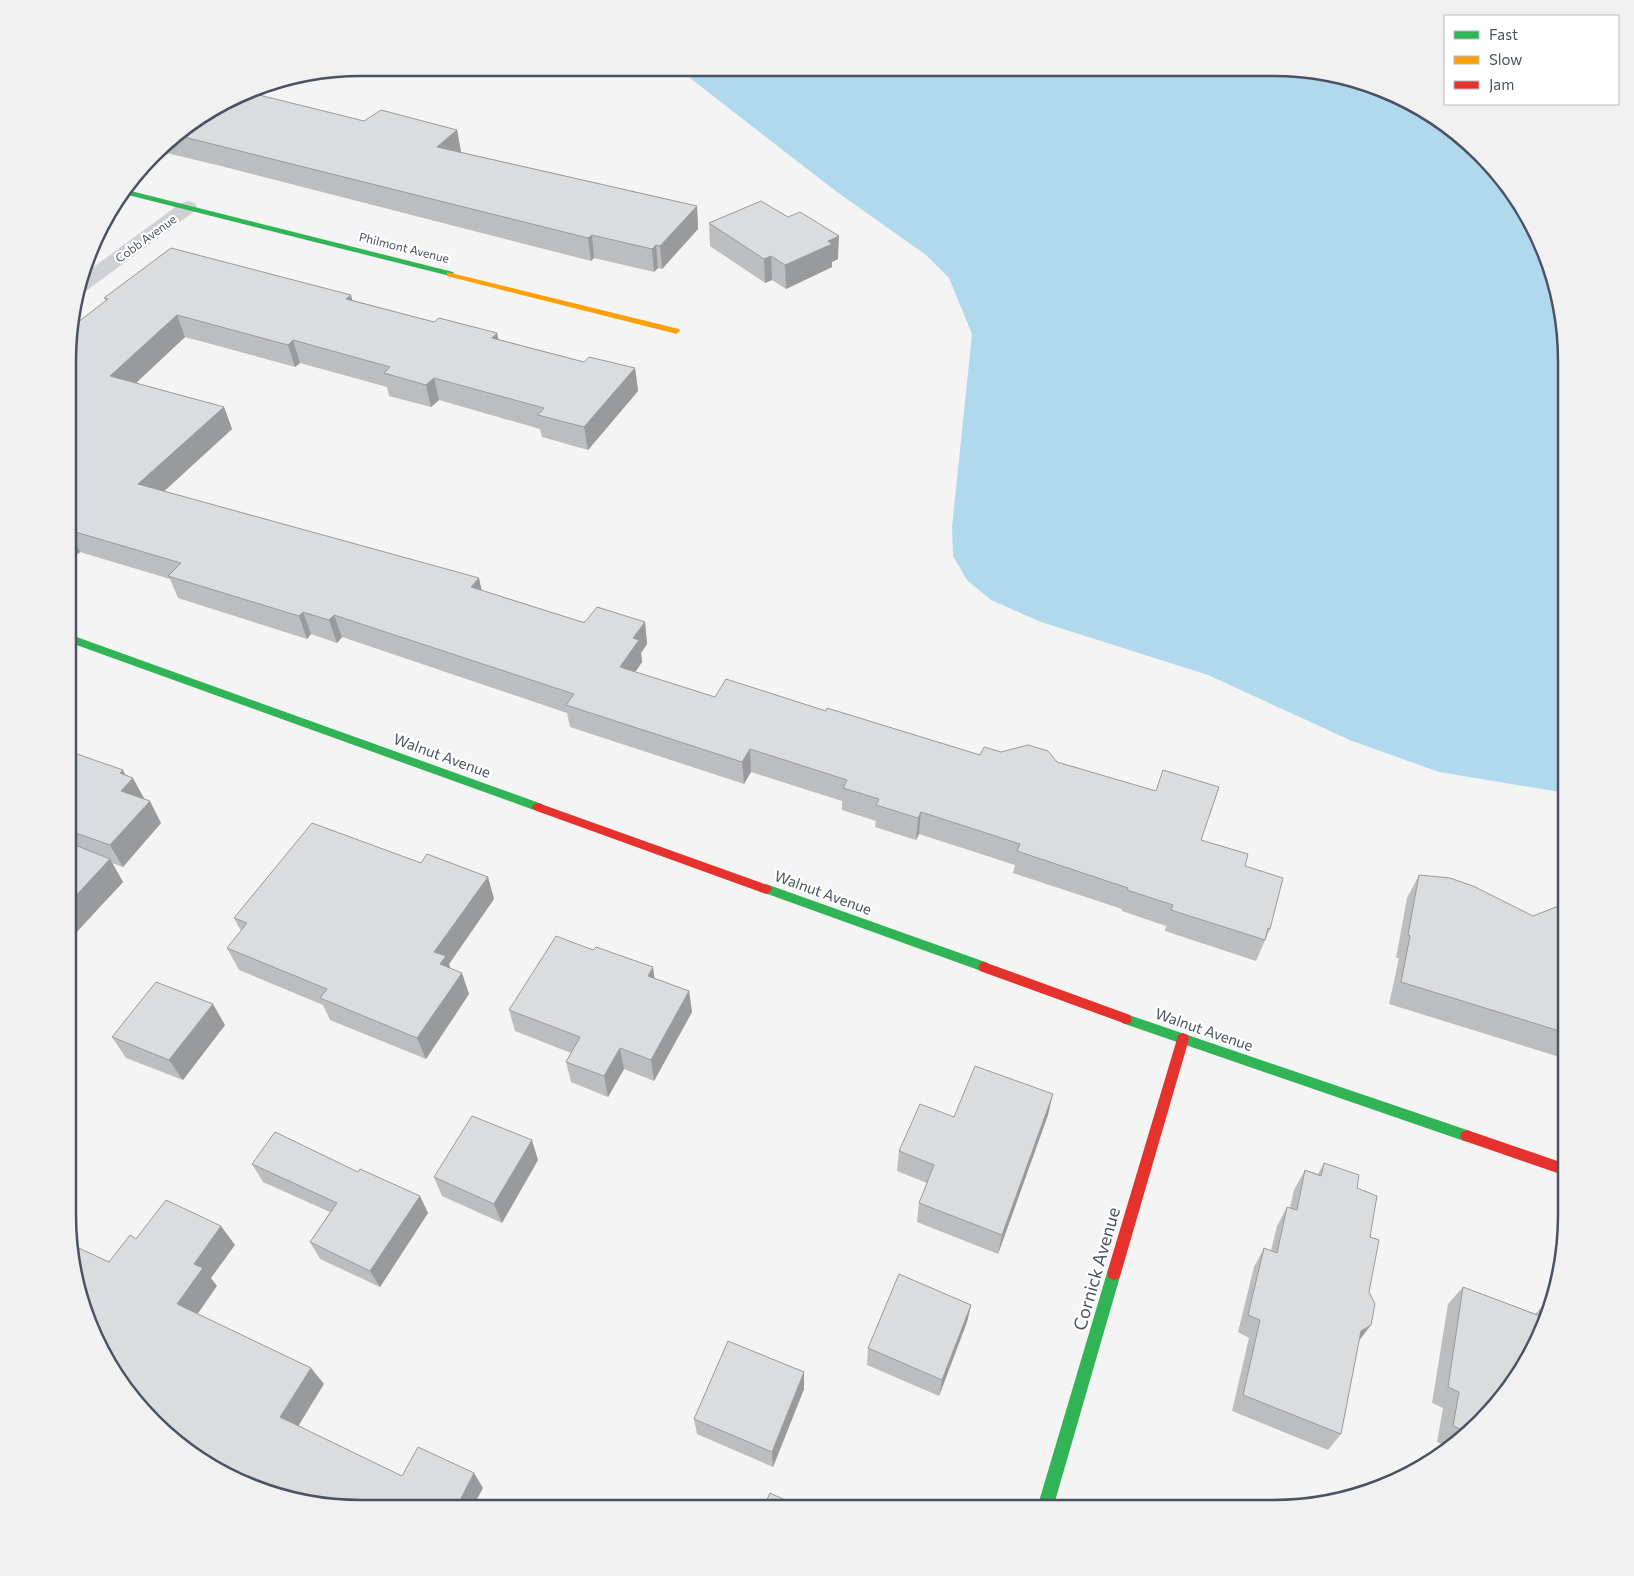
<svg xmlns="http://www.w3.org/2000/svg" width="1634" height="1576" viewBox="0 0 1634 1576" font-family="Commissioner,sans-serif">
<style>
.water{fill:#b1d9ed}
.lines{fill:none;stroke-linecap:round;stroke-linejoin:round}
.street{fill:#cfd1d4;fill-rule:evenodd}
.fast{fill:#30b455;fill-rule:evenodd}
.slow{fill:#ff9f0a;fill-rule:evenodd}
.jam{fill:#e5322d;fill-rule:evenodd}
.wall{fill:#bcbdbf}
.shaded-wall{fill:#999a9b}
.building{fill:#dbdcde;stroke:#999a9b}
.labels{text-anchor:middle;stroke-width:4.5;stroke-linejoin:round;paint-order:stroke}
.far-street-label{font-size:12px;fill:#4b5360;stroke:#fff}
.street-label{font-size:15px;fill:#4b5360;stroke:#fff}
.near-street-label{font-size:18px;fill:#4b5360;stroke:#fff}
.rim{fill:none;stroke:#4b5360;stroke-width:2.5}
</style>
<rect width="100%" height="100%" fill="#f4f4f4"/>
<path class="water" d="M677 68 1311 70 1420 107 1506 182 1551 266 1566 342V793L1439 772 1352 741 1208 675 1041 622 991 600 967 580 953 556 952 527 972 334 949 278 926 255 837 192Z"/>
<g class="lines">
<path class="street" d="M188 201 195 203 197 207 195 211 86 291 77 293 84 274 181 203Z"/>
<g class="fast">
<path d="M127 190 453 272 454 274 450 276 124 194Z"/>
<path d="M71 635 542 804 544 807 542 810H534L71 643Z"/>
<path d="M766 884 988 963 990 967 988 971 984 972 762 892 760 889 762 886Z"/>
<path d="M1126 1014 1467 1130 1472 1132 1474 1136 1472 1140 1467 1142 1122 1023 1120 1019 1122 1015Z"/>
<path d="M1114 1266 1119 1268 1121 1273 1053 1508H1037L1107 1273 1109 1268Z"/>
</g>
<path class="slow" d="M447 272 679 329 680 331 676 334 673 333 447 276Z"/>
<g class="jam">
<path d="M538 803 770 886 772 889 770 892 766 894 534 810 532 807 534 804Z"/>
<path d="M984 962 1130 1015 1132 1019 1130 1023 1126 1024 980 971 978 967 980 963Z"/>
<path d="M1183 1033 1188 1035 1189 1039 1121 1273 1119 1278 1114 1280 1109 1278 1107 1273 1177 1039 1178 1035Z"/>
<path d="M1467 1130 1566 1164V1176L1462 1140 1460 1136 1462 1132Z"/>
</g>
</g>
<g class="wall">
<path d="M248 94 364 121 457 130 461 152 697 206 698 229 662 269 658 268 654 272 594 258 591 261 221 166 158 151 168 140Z"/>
<path d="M709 223 838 259 832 262V267L786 289 772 280 765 283 710 246Z"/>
<path d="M104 298 352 300 584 362 635 368 638 391 588 450 542 437 540 429 439 400 431 407 389 396 387 387 300 363 295 367 185 337 136 383 224 407 232 429 164 491 482 590 582 622H645L647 644 641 653 642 662 635 672 715 697 826 711 980 755 1001 752 1057 762 1201 840 1245 866 1270 929 1256 961 1165 931 1166 926 1122 911V909L1013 873 1015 865 919 834 916 840 875 827 876 821 842 810V801L751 772 744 784 570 727 567 713 342 637 337 643 311 634 307 639 178 598 170 579 80 552 78 554 72 552 73 326 106 301Z"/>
<path d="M71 756 125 775 144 799 161 823 123 867 112 863 123 882 72 937 71 936 70 938Z"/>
<path d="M421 863 488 877 494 899 449 964 450 968 469 994 426 1059 330 1020 323 1005 239 970 227 948 241 931 234 918Z"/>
<path d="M1419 875 1533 916 1566 903V1059L1389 1004 1399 958H1396L1407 898Z"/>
<path d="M655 978 689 991 692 1012 654 1081 624 1069 608 1097 571 1082 566 1062 571 1053 515 1031 509 1010Z"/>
<path d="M225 1025 183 1080 126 1058 112 1037Z"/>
<path d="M1048 1115 998 1254 917 1222 919 1203 927 1183 897 1171 899 1151 954 1117Z"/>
<path d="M538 1160 502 1223 442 1196 434 1177Z"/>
<path d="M1324 1163 1357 1188 1370 1237 1369 1292 1371 1325 1359 1340 1341 1434 1328 1450 1232 1411 1249 1338 1238 1332 1254 1267 1264 1248 1271 1251 1277 1226 1287 1207 1290 1208 1294 1190 1305 1170 1318 1174Z"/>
<path d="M252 1164 358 1172 428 1213 380 1287 320 1259 310 1242 330 1212 263 1182Z"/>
<path d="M1463 1287 1535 1314 1540 1309 1545 1311 1494 1408 1452 1448 1437 1442 1443 1408 1432 1403 1448 1304Z"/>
<path d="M971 1305 967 1322 939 1396 867 1365 868 1348Z"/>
<path d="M804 1389 773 1467 697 1434 694 1419Z"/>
</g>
<g class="shaded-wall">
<path d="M457 130 461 152 437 147Z"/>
<path d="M697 206 698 229 662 269 660 246Z"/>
<path d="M592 235 594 258 591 261 588 238Z"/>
<path d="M839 236 838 259 832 262V267L786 289 785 265 828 241Z"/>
<path d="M656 245 658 268 654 272 652 249Z"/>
<path d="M771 256 772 280 765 283 764 259Z"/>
<path d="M351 295 357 317 346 299Z"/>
<path d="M177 315 185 337 120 398 110 376Z"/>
<path d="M497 333 502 355 492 338Z"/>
<path d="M293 340 300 363 295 367 288 345Z"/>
<path d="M635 368 638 391 588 450 584 427Z"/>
<path d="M434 378 439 400 431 407 426 385Z"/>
<path d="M224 407 232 429 147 507 138 484Z"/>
<path d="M72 535 80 552 78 554 72 541Z"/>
<path d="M479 578 484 600 471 587Z"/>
<path d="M303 612 311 634 307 639 299 616Z"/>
<path d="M334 615 342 637 337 643 329 620Z"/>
<path d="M645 622 647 644 641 653 642 662 623 690 620 667 633 638Z"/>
<path d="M750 749 751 772 744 784 742 762Z"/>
<path d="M123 770 129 782 133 778 145 800 121 791 120 773Z"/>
<path d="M150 801 161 823 123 867 110 845Z"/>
<path d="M921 812 919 834 916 840 918 818Z"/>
<path d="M110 859 123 882 72 937 70 934V902Z"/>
<path d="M488 877 494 899 449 964 453 978 448 985 434 952Z"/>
<path d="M653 967 656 989 648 976Z"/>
<path d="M462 973 469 994 426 1059 417 1038Z"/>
<path d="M689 991 692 1012 654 1081 651 1060Z"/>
<path d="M213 1004 225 1025 183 1080 169 1060Z"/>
<path d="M620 1048 624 1069 608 1097 604 1076Z"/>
<path d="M1053 1094 1048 1115 998 1254 1002 1235Z"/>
<path d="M532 1140 538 1160 502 1223 494 1204Z"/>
<path d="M420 1196 428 1213 380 1287 370 1271Z"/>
<path d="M221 1226 235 1245 211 1278 217 1286 192 1322 177 1304 194 1264Z"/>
<path d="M971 1305 967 1322 939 1396 942 1380Z"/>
<path d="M1371 1325 1358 1342 1361 1331Z"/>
<path d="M311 1368 324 1384 294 1433 280 1417Z"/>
<path d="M804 1372V1389L773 1467 772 1452Z"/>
<path d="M474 1473 483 1488 472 1508H458L457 1506Z"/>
</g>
<g class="building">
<path d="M251 93 364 121 381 110 457 130 437 147 697 206 660 246 656 245 652 249 592 235 588 238 176 135Z"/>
<path d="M761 201 788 217 800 212 839 236 828 241 832 244 785 265 771 256 764 259 709 223Z"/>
<path d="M171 248 351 295 346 299 434 322 439 318 497 333 492 338 584 362 589 357 635 368 584 427 538 415 544 408 434 378 426 385 384 373 390 367 293 340 288 345 177 315 110 376 224 407 138 484 479 578 471 587 582 622H585L597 607 645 622 633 638 639 640 620 667 715 697 726 679 826 711 827 708 980 755 984 747 1001 752 1028 745 1048 751 1057 762 1156 791 1163 770 1219 787 1201 840 1248 854 1245 866 1283 878 1270 929 1268 928 1265 940 1171 910 1173 905 1127 890 1128 888 1017 851 1020 844 921 812 918 818 876 805 879 799 843 788 847 780 750 749 742 762 566 705 574 694 334 615 329 620 303 612 299 616 168 576 181 563 72 531 73 326 108 299 104 298Z"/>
<path d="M74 753 123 770 120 773 133 778 121 791 150 801 110 845 70 831 71 756Z"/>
<path d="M312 823 421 863 427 854 488 877 434 952 446 956 440 964 462 973 417 1038 320 998 327 989 227 948 247 923 234 918Z"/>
<path d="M70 843 110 859 70 902Z"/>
<path d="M1419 875 1450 878 1473 886 1533 916 1566 903V1033L1401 982 1410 936 1408 935Z"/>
<path d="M556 936 593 950 596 947 653 967 648 976 689 991 651 1060 620 1048 604 1076 566 1062 580 1037 509 1010Z"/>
<path d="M156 982 213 1004 169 1060 112 1037Z"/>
<path d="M975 1066 1053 1094 1002 1235 919 1203 934 1165 899 1151 920 1104 954 1117Z"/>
<path d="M472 1116 532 1140 494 1204 434 1177Z"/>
<path d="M275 1132 358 1172 360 1169 420 1196 370 1271 310 1242 337 1203 252 1164Z"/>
<path d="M1324 1163 1359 1175 1357 1188 1377 1196 1370 1237 1379 1240 1369 1292 1375 1304 1371 1325 1361 1331 1341 1434 1243 1395 1260 1320 1248 1315 1264 1248 1277 1253 1287 1207 1297 1210 1305 1170 1321 1176Z"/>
<path d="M166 1200 221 1226 194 1264 203 1268 177 1304 311 1368 280 1417 402 1476 418 1447 474 1473 457 1506 462 1508H342L231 1478 168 1436 128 1394 90 1327 70 1244 109 1262 130 1235 136 1239Z"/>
<path d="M899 1274 971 1305 942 1380 868 1348Z"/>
<path d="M1463 1287 1540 1316V1309L1545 1311 1536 1345 1494 1408 1468 1432 1453 1426 1459 1392 1448 1387Z"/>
<path d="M728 1341 804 1372 772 1452 694 1419Z"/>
<path d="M770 1493 802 1508H763Z"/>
</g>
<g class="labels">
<g class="far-street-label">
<text transform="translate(146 239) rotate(-36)" y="4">Cobb Avenue</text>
<text transform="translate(404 248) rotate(14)" y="4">Philmont Avenue</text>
</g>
<g class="street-label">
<text transform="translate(442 756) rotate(20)" y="5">Walnut Avenue</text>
<text transform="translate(823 893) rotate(20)" y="5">Walnut Avenue</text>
<text transform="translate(1204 1030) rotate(19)" y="5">Walnut Avenue</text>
</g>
<g class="near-street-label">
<text transform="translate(1097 1269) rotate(-74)" y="6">Cornick Avenue</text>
</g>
</g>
<path d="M0 0H1634V1576H0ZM361 76H1273A285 285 0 0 1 1558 361V1215A285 285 0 0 1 1273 1500H361A285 285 0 0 1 76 1215V361A285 285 0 0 1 361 76Z" fill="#f1f1f2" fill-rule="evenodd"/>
<path class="rim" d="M361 76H1273A285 285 0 0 1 1558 361V1215A285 285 0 0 1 1273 1500H361A285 285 0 0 1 76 1215V361A285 285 0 0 1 361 76Z"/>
<rect x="1444" y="15" width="175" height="90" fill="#ffffff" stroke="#b7babf"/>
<rect x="1454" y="31" width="25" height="8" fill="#30b455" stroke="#b7babf"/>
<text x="1489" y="40" font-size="15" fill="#4b5360">Fast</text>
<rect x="1454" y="56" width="25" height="8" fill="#ff9f0a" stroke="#b7babf"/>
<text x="1489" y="65" font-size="15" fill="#4b5360">Slow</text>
<rect x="1454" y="81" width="25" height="8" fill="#e5322d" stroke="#b7babf"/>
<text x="1489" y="90" font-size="15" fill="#4b5360">Jam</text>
</svg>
